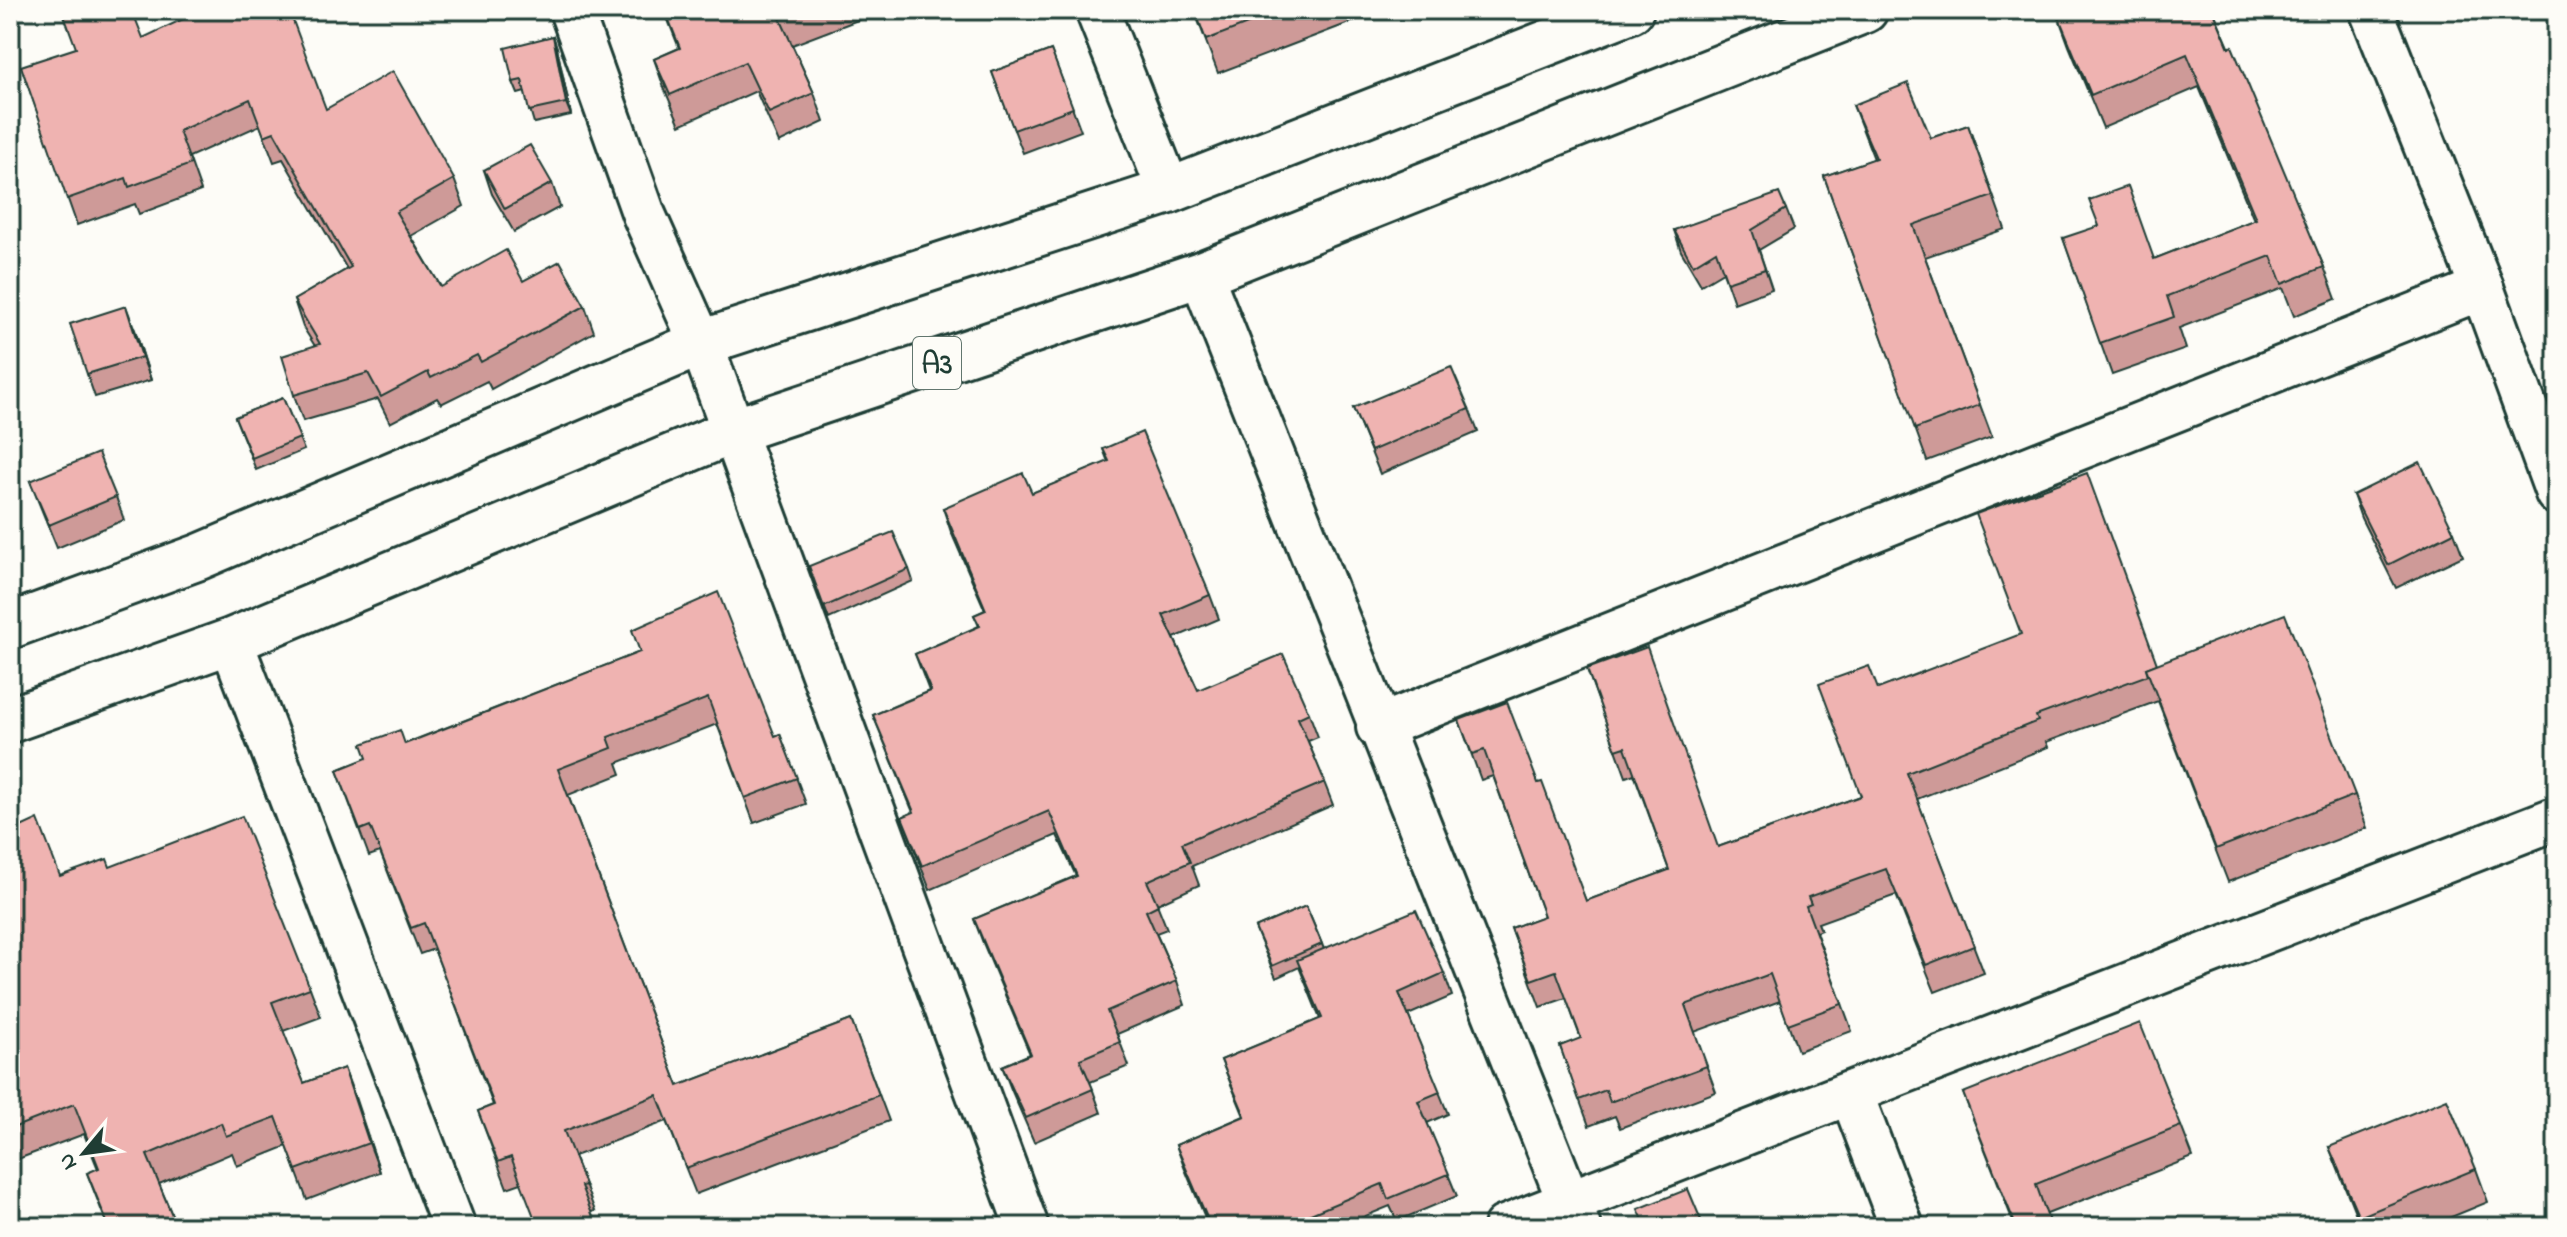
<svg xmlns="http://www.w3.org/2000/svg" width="2567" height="1237" viewBox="0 0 2567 1237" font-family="'Indie Flower',sans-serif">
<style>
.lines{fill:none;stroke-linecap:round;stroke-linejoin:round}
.street-casing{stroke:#1f3d34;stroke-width:48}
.highway-casing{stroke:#1f3d34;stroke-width:50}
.street{stroke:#fdfcf7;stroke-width:42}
.highway{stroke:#fdfcf7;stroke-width:44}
.wall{fill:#ce9a98;stroke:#1f3d34;stroke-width:2}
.shaded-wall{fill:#a77d7c;stroke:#1f3d34;stroke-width:2}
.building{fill:#efb3b1;stroke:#1f3d34;stroke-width:2}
.labels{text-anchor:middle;stroke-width:6;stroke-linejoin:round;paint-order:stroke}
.shield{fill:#fdfcf7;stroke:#62766e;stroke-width:2}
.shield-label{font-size:30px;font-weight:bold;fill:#1f3d34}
</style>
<rect width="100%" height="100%" fill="#fdfcf7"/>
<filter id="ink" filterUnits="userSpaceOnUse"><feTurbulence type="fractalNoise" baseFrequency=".0125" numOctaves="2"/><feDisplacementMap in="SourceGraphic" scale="16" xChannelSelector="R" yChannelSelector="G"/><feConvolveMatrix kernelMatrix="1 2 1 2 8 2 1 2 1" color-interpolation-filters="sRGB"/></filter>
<g filter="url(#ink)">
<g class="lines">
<defs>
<g id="street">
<path d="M571 10 644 215 701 343 1027 1227"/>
<path d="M1097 10 1169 191"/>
<path d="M2371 10 2482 288 2557 493"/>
<path d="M1201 274 1579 1227"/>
<path d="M231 641 454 1227"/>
<path d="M1378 727 2482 288"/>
<path d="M1851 1093 1902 1227"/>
<path d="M1505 1227 2557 818"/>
</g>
<g id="highway">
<path d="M10 626 199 557 701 343 1169 191 1631 10"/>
<path d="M10 720 231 641 733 431 1201 274 1865 10"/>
</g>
</defs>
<use href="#street" class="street-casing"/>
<use href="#highway" class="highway-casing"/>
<use href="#street" class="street"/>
<use href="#highway" class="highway"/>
</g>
<g class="wall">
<path d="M664 10H884L792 45 814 93 824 122 779 143 756 91 680 125 664 88 654 59 679 48Z"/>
<path d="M1194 10H1383L1218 73Z"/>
<path d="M2213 10 2324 267 2336 299 2294 316 2283 288 2179 328 2186 349 2112 375 2063 238 2154 259 2254 220 2199 87 2103 128 2069 46 2057 13Z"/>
<path d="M553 36 557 48 571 115 534 123 525 92 518 94 513 82Z"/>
<path d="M1051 50 1081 131 1023 153 992 72Z"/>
<path d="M21 66 326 109 454 179 464 206 411 236 441 287 523 281 585 306 594 332 491 389 487 381 441 404 437 398 390 423 378 399 303 421 294 395 315 346 303 327 294 300 347 269 283 159 274 162 260 125 189 157 201 191 139 214 135 204 77 225Z"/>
<path d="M1853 105 1931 138 1968 125 2005 229 1925 257 1992 437 1927 461 1824 176 1874 159Z"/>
<path d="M484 170 552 183 560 207 514 232 492 194Z"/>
<path d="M1786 209 1794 229 1759 250 1772 289 1734 303 1723 272 1701 285 1681 251 1674 230Z"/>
<path d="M135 330 151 380 95 397 87 374Z"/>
<path d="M283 398 304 450 256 470 235 417Z"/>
<path d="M1353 408 1469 409 1478 432 1380 474Z"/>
<path d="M1103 449 1210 595 1219 619 1174 638 1198 690 1309 713 1318 737 1308 741 1333 805 1192 866 1199 885 1157 904 1167 929 1156 933 1177 981 1185 1005 1117 1034 1129 1066 1090 1082 1101 1113 1034 1142 1011 1089 1002 1066 1030 1054 983 943 974 919 1076 876 1057 835 930 890 902 817 913 812 873 715 929 691 915 654 979 626 974 615 985 610 951 532 943 508 1032 493 1108 462Z"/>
<path d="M30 481 116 497 124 520 57 548Z"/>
<path d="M2353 495 2454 532 2463 556 2396 588 2361 518Z"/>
<path d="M809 566 909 569 913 581 829 619Z"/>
<path d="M640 652 775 736 780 734 806 804 754 823 717 724 617 763 621 774 568 795 678 1086 851 1020 889 1121 696 1194 667 1121 574 1156 595 1211 591 1212 521 1183 507 1188 478 1111 493 1105 434 949 420 954 380 852 369 856 337 770Z"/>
<path d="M2157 664 2355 795 2367 828 2228 882 2158 701 2046 742 2048 747 1917 799 1984 973 1935 992 1896 895 1818 923 1821 930 1816 932 1852 1031 1798 1051 1780 1001 1694 1032 1716 1092 1620 1128 1615 1116 1589 1126 1560 1046 1581 1039 1566 998 1540 1007 1511 928 1544 916 1493 776 1481 780 1459 720 1538 783 1586 901 1669 870 1634 774 1626 777 1587 669 1718 847 1861 796 1878 689Z"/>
<path d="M10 832 60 876 110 867 310 988 321 1017 283 1031 304 1083 344 1068 380 1172 307 1200 287 1146 237 1166 232 1153 159 1184 177 1227H108L87 1173 98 1169 84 1134 10 1162Z"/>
<path d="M1306 906 1324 949 1444 973 1452 996 1408 1015 1448 1114 1427 1123 1457 1196 1397 1221 1390 1206 1339 1227H1209L1184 1167 1176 1145 1244 1116 1221 1060 1320 1019 1299 967 1276 978 1255 928Z"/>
<path d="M1963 1093 2181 1126 2193 1157 2047 1214 2014 1224Z"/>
<path d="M2329 1147 2476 1169 2488 1202 2427 1227H2361Z"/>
</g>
<g class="shaded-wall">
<path d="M553 36 557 48 571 115 566 103Z"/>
<path d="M126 306 135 330 151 380 142 357Z"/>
<path d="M344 1068 355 1097 380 1172 369 1143Z"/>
</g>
<g class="building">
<path d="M62 10H132L143 38 202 10H289L326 109 393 71 454 179 396 212 441 287 506 250 523 281 560 261 585 306 481 362 477 355 431 378 428 372 381 397 368 373 294 395 282 356 320 344 294 300 351 267 274 132 264 136 250 99 179 131 191 164 129 187 126 178 67 199 21 66 76 48Z"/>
<path d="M665 10H796L779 16 814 93 769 113 745 62 670 95 654 59 680 48Z"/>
<path d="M1195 10H1284L1206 40Z"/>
<path d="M2066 10H2213L2229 48 2232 46 2324 267 2282 284 2271 256 2167 296 2174 317 2100 343 2063 238 2099 226 2089 200 2128 186 2154 259 2256 219 2187 54 2091 95 2057 13Z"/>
<path d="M553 36 566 103 529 111 522 80 513 82 505 48Z"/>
<path d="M1051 50 1073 108 1014 130 992 72Z"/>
<path d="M1908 83 1931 138 1968 125 1993 196 1913 225 1980 405 1915 429 1824 176 1876 158 1853 105Z"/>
<path d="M530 145 552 183 505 209 484 170Z"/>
<path d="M1779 193 1786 209 1752 230 1765 269 1727 282 1716 251 1693 265 1674 230Z"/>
<path d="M126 306 142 357 87 374 70 324Z"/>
<path d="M1451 367 1469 409 1371 451 1353 408Z"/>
<path d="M283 398 300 438 252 458 235 417Z"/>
<path d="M1142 432 1210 595 1163 615 1198 690 1283 654 1309 713 1298 718 1325 782 1182 843 1190 862 1147 881 1158 905 1146 911 1177 981 1107 1011 1120 1042 1080 1059 1093 1089 1026 1118 1002 1066 1031 1054 974 919 1077 876 1049 811 922 866 902 817 914 812 873 715 931 691 915 654 980 626 974 615 986 610 943 508 1023 473 1032 493 1109 461 1103 449Z"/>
<path d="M98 453 116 497 49 525 30 481Z"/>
<path d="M2420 462 2454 532 2388 565 2353 495Z"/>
<path d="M2087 473 2157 664 2146 668 2148 675 2036 716 2038 721 1907 773 1974 946 1926 965 1886 869 1808 897 1811 904 1806 906 1842 1004 1788 1024 1770 974 1685 1005 1707 1066 1610 1102 1606 1090 1579 1100 1560 1046 1581 1038 1556 971 1531 980 1511 928 1544 916 1484 750 1472 754 1459 720 1507 702 1538 783 1542 782 1586 901 1669 870 1625 747 1616 750 1587 669 1647 647 1718 847 1861 796 1819 684 1869 666 1878 689 2021 634 1976 514Z"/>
<path d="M893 532 909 569 824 607 809 566Z"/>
<path d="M718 592 775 736 780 734 797 778 745 798 708 698 608 737 612 748 558 769 678 1086 851 1020 879 1095 686 1168 657 1095 564 1131 585 1185 581 1186 597 1227H538L511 1157 498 1162 478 1111 494 1105 424 923 411 928 370 826 360 830 337 770 367 758 362 744 400 730 405 744 640 652 632 630Z"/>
<path d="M2285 614 2355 795 2216 849 2146 668Z"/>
<path d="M242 816 310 988 272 1002 304 1083 344 1068 369 1143 296 1170 276 1117 226 1136 221 1123 147 1155 177 1227H109L87 1173 99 1168 74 1104 10 1129V832L38 819 60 876 107 859 110 867Z"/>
<path d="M1306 906 1322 944 1272 966 1255 928Z"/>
<path d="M1416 910 1444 973 1399 993 1440 1092 1418 1101 1449 1174 1388 1199 1382 1184 1282 1226V1227H1211L1176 1145 1245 1116 1221 1060 1322 1018 1297 960Z"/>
<path d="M2140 1023 2181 1126 2036 1184 2051 1227H2006L2015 1224 1963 1093Z"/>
<path d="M2447 1099 2476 1169 2359 1217 2329 1147Z"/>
<path d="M1688 1189 1704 1227H1646L1638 1209Z"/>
</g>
</g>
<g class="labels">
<rect class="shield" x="913" y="337" width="48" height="52" rx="6"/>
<g class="shield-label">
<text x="937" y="373">A3</text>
</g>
</g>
<rect width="2567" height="1237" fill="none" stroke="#fdfcf7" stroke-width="40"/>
<rect x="20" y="20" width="2527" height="1197" fill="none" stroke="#1f3d34" stroke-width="3" filter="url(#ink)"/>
<g transform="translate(84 1153) rotate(241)" stroke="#fdfcf7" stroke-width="6" paint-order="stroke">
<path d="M0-6L14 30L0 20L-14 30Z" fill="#1f3d34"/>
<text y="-12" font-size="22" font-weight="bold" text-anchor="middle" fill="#1f3d34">N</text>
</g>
</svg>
